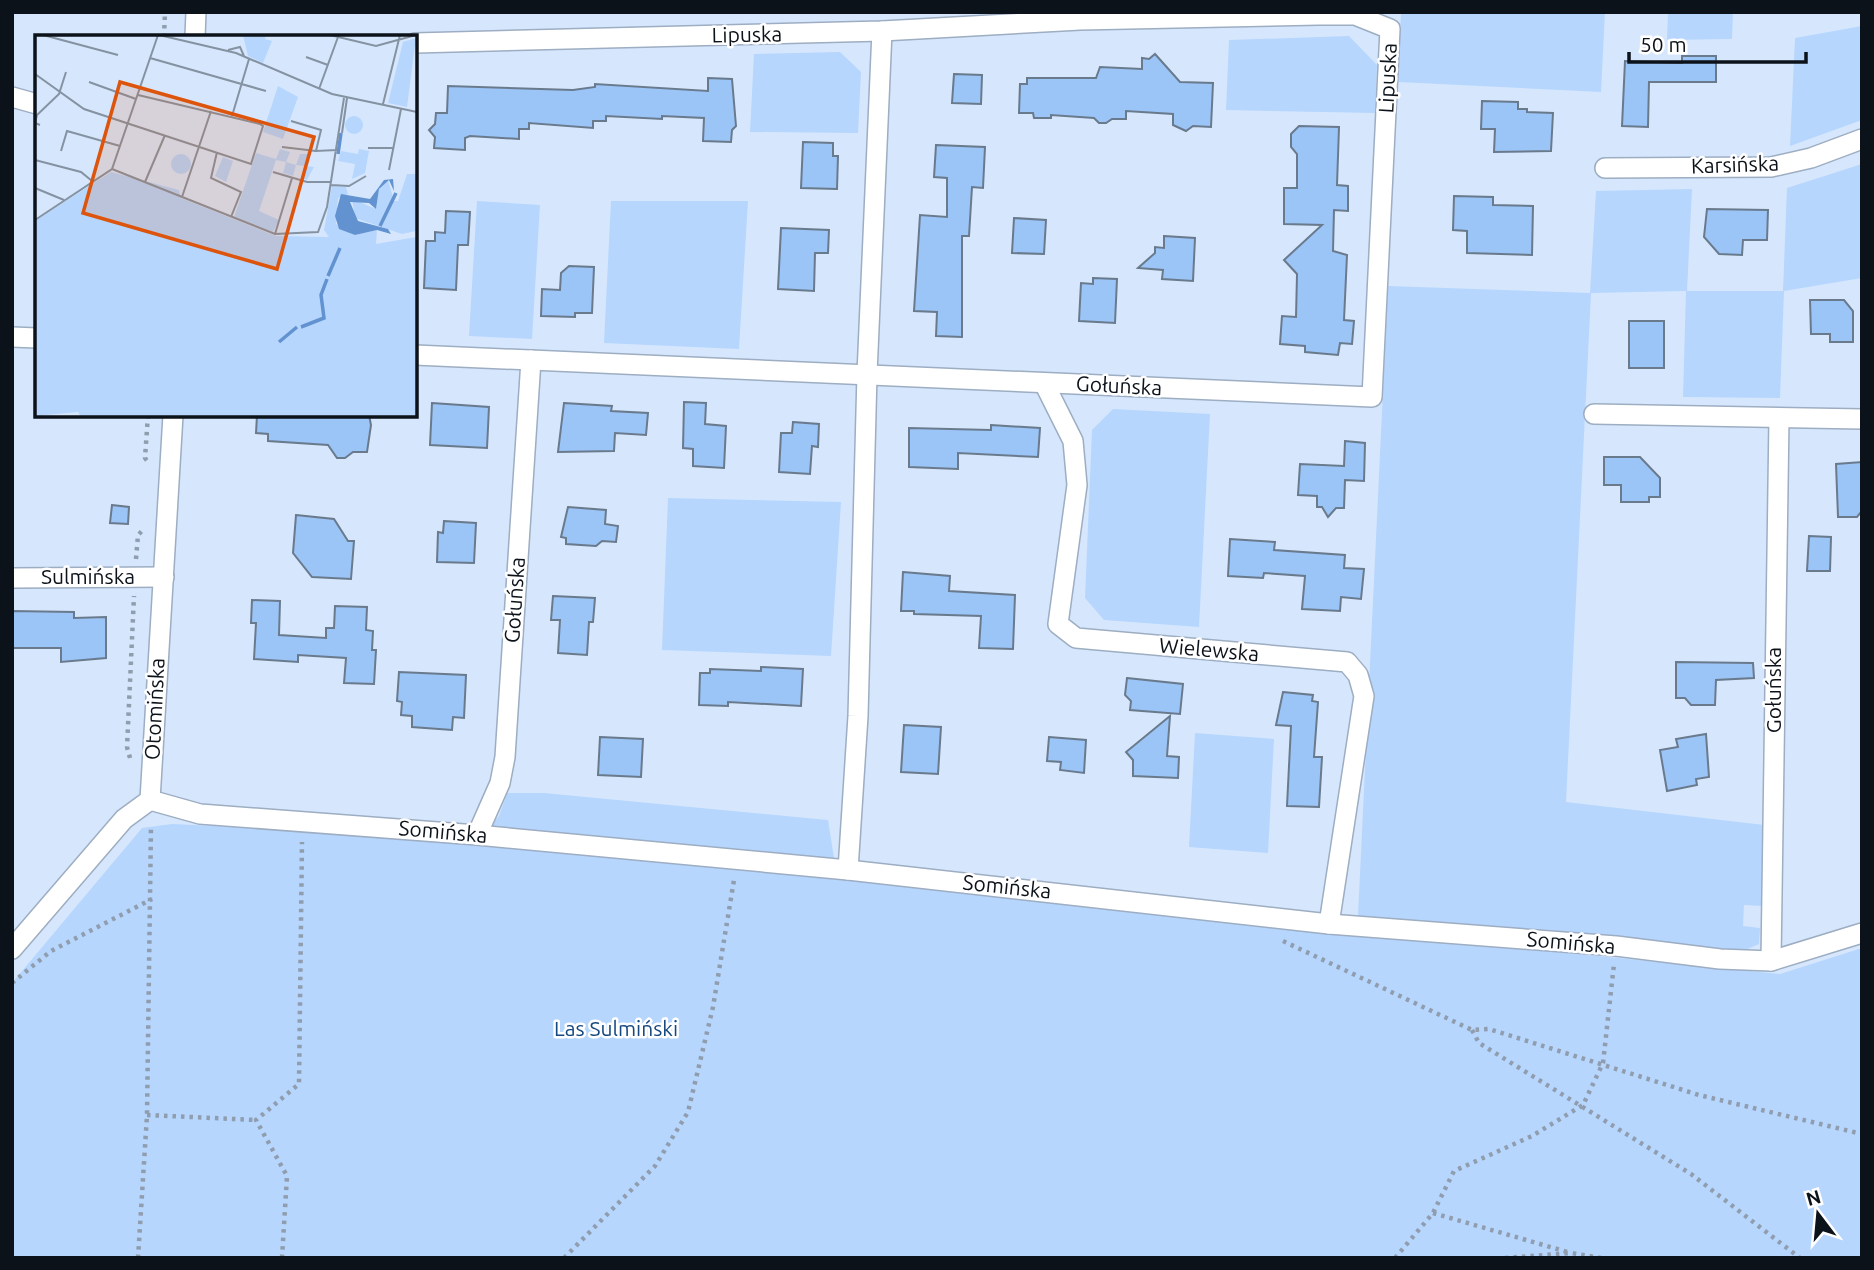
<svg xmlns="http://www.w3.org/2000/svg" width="1874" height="1270" viewBox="0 0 1874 1270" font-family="Ubuntu,sans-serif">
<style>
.green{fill:#b6d6fe}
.building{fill:#9bc4f7;stroke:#6a7a8d;stroke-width:2}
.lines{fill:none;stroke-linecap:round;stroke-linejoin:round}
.minor-casing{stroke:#9dadc2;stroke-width:22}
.path{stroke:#909dae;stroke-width:4.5;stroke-dasharray:3.5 5;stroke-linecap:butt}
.minor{stroke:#fff;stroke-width:19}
.labels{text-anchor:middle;stroke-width:5;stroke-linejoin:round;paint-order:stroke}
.street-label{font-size:21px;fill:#0c1219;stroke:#fff}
.park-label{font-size:21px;fill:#164880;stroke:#fff}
.inset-river{fill:none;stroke:#6293d0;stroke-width:3.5}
.inset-road{fill:none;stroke:#8592a2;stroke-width:2}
.view{fill:#dd550d;fill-opacity:0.15;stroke:#dd550d;stroke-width:3.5}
.inset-edge{fill:none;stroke:#0c1219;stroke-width:3.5}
</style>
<rect width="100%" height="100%" fill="#d6e7fd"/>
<g class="green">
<path d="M1401 12H1605L1601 92 1398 82Z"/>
<path d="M1668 12H1733L1732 39 1667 40Z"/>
<path d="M1862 26V120L1790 146 1795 38Z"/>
<path d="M1349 36 1377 65 1375 113 1226 110 1229 40Z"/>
<path d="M840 52 861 72 858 133 750 132 754 54Z"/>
<path d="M1862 164V278L1784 291 1780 398 1683 397 1686 291 1591 293 1566 802 1764 825 1762 906 1744 905 1743 926 1760 928 1759 944 1743 951 1721 953 1358 916 1388 286 1590 293 1596 191 1692 189 1687 291H1783L1787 188Z"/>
<path d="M477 201 540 205 532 339 469 336Z"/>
<path d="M611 201H748L739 349 604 343Z"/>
<path d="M1113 409 1210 414 1199 627 1104 620 1085 598 1092 430Z"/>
<path d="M668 498 841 502 831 656 662 650Z"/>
<path d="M1195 733 1274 739 1268 853 1189 847Z"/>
<path d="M507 793H544L828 820 837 877 1212 918 1780 974 1862 948V1258H12V983L142 828 172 824 296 830 473 845 499 816Z"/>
</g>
<g class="building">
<path d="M1155 54 1180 82 1213 83 1211 127 1193 126 1186 131 1173 125V114L1126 111V119H1112L1106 123H1099L1094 118 1051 115V118H1034L1033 113H1019L1020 84H1027V78H1096L1100 67 1142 69V58L1149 59Z"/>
<path d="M1682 56H1716V82H1649L1648 127 1622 126 1625 61 1682 63Z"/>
<path d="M954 74 982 75 981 104 952 103Z"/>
<path d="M708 78 732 79 736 126 732 130 731 142 703 141 704 118 662 116V119L606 116V121H593V128L529 123V129H519V139L470 136 465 138V150L434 148 435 137 429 130 435 124 436 113H447L448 86 573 90 595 87V84L708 91Z"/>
<path d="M1482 101 1518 102V109H1527V112L1553 113 1551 151 1494 152 1495 129H1481Z"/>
<path d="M1299 126 1339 127 1337 185 1348 186V211L1334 210 1333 251 1347 255 1344 320 1354 321 1352 344 1340 343 1338 355 1305 352V346L1280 344 1282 316 1296 317 1297 274 1284 260 1322 225 1284 224V188H1297V154L1291 147V134Z"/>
<path d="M803 142 833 143V156H838L837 189 801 188Z"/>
<path d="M936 145 985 147 983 188 972 187 969 236H962V337L936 336 937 312 914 311 920 215 947 217V178L934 177Z"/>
<path d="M1454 196 1493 197V205L1533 206 1532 255 1467 253V231L1453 230Z"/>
<path d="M1707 209 1768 210 1767 240H1743L1742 255 1719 254 1704 237Z"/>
<path d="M446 211 470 212 468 245H458L456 290 424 288 426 241H435V232L445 233Z"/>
<path d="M1014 218 1046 220 1044 254 1012 253Z"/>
<path d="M781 228 829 230 828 253H815L814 291 778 289Z"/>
<path d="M1164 236 1195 238 1193 281 1162 279 1163 270 1138 268 1155 253V247L1164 248Z"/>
<path d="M569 266 594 267 592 313H575V317L541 316 542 289 560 290 561 273Z"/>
<path d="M1093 278 1117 279 1115 323 1079 321 1081 283 1093 284Z"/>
<path d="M1810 300H1844L1853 311V342H1830V334H1811Z"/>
<rect x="1629" y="321" width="35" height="47"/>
<path d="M684 402 706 403 705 424 726 426 724 468 693 466V449L683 448Z"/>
<path d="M432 403 489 407 487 448 430 445Z"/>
<path d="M564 403 612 406 611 411 648 413 646 435 615 433 614 451 558 452Z"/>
<path d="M257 415H369L371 425 367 452H353L345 458H337L328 445 268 441V434L256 433Z"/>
<path d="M793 422 819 424 818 447 812 446 810 474 779 472 781 433H792Z"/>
<path d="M991 425 1040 428 1038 457 958 453V469L909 467V428L991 430Z"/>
<path d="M1345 441 1365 443 1364 481 1345 480 1344 508H1336L1328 517 1322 507H1317V496L1298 495 1300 464 1344 466Z"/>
<path d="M1604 457H1640L1660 478V497H1649V502H1621V485H1604Z"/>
<path d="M1862 462V511L1857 517H1838L1836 464Z"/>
<path d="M112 505 129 507 128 524 110 523Z"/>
<path d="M568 507 606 510 605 524 618 526 616 542 602 541 596 546 566 544V538L561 537Z"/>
<path d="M296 515 334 519 348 541H354L351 579 312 577 293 553Z"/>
<path d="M444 521 476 523 474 563 437 562 438 532 443 533Z"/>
<path d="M1809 536 1831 537 1830 571H1807Z"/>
<path d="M1230 539 1275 542 1274 550 1345 555 1344 568 1364 569 1361 599 1341 597 1340 611 1302 609 1305 576 1264 573 1263 578 1228 576Z"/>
<path d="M903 572 950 576 949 591 1015 595 1013 649 979 648 981 616 914 614V611H901Z"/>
<path d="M553 596 595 598 593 622H589L587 655 558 653 560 620H551Z"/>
<path d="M252 600 280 601 279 635 326 638V628H334L335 606 367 607 366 630 373 631 372 650H376L374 684 344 683 346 658 298 655V662L254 659 256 623H251Z"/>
<path d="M12 611 74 612V618L106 617V658L61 662V648H12Z"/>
<path d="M1676 662 1753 663 1754 678 1716 680 1715 705H1691L1685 698H1676Z"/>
<path d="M761 667 803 669 801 706 728 702V706L699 705 700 673H710V669L761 671Z"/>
<path d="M399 672 466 675 464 718 453 717 452 730 412 727V716L401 715 402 702 397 701Z"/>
<path d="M1127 678 1183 684 1180 714 1130 710 1131 701 1125 695Z"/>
<path d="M1283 692 1313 695 1312 701 1318 702 1314 757H1322L1319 807 1287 806 1291 726 1276 725Z"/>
<path d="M1170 716 1167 756 1179 757 1178 778 1133 776V760L1126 752Z"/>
<path d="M904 725 941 727 938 774 901 772Z"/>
<path d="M1706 734 1709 777 1696 779 1697 785 1667 791 1660 750 1678 747 1676 739Z"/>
<path d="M600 737 643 739 641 777 598 775Z"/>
<path d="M1049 737 1086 740 1084 773 1060 770 1061 762 1047 761Z"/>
</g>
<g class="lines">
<defs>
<g id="minor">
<path d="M195 37 196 12"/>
<path d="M415 43 882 31 1080 20 1319 15H1355L1390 29 1372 397 415 355"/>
<path d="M12 97 37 104"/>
<path d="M1605 168 1771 167 1811 158 1862 139"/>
<path d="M12 337 37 338"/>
<path d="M1044 383 1073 441 1077 485 1058 624 1076 638 1347 662 1358 675 1364 696 1329 924"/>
<path d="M1594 414 1862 419"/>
<path d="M12 578 164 577"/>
<path d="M150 800 200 814 477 835 848 870 1329 924 1616 946 1720 959 1771 961 1862 933"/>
<path d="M150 800 173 415"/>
<path d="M477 835 500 783 505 757 531 360"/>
<path d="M848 870 858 716 867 374 882 31"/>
<path d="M12 949 124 819 150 800"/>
<path d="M1771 961 1779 418"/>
</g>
</defs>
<use href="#minor" class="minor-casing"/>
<g class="path">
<path d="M164 37 165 12"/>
<path d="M148 415 145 458 148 462"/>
<path d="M136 559 138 535 144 529"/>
<path d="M130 758 127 747 134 596"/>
<path d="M1283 941 1472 1030 1489 1029 1699 1095 1862 1134"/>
<path d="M12 983 51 951 152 899"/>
<path d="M1472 1030 1479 1043 1691 1174 1800 1258"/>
<path d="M147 1115 256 1120"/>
<path d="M1433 1213 1571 1253"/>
<path d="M138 1258 147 1115 151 825"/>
<path d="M282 1258 287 1176 256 1120 299 1084 302 842"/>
<path d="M564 1258 655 1166 688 1112 713 1007 734 880"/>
<path d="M1395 1258 1433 1213 1454 1171 1532 1136 1583 1105 1603 1063 1614 964"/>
<path d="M1505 1258 1571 1253 1601 1258"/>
</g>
<use href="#minor" class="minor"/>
</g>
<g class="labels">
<g class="street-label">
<text transform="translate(747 35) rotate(-1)" y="7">Lipuska</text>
<text transform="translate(1388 78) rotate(-87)" y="7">Lipuska</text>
<text transform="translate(1735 165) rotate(-2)" y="7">Karsińska</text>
<text transform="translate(1119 386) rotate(3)" y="7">Gołuńska</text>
<text x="88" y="584">Sulmińska</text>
<text transform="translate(515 600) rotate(-86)" y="7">Gołuńska</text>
<text transform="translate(1209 650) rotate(5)" y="7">Wielewska</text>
<text transform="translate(1774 690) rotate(-90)" y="7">Gołuńska</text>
<text transform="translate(155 709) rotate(-87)" y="7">Otomińska</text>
<text transform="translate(443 832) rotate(5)" y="7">Somińska</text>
<text transform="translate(1007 887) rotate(6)" y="7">Somińska</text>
<text transform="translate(1571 943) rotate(5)" y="7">Somińska</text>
</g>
<g class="park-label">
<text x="616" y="1036">Las Sulmiński</text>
</g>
</g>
<g transform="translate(35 35)">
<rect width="382" height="382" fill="#d6e7fd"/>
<path d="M208 0H231L230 4 237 6 228 28 213 21ZM381 3 372 72 353 68 368 7ZM243 51 263 62 248 104 228 97ZM310 90a9 9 0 1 1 18 0a9 9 0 1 1-18 0ZM245 114 255 117 251 127 261 130 265 119H273L270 131 279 132 272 145 267 143 270 131 261 130 258 141 248 138 251 127 241 125 224 176 244 185 238 197 199 182 221 118 241 124ZM324 114 334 116 330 138 317 144 320 129 303 126 306 116 323 119ZM136 129a10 10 0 1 1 20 0a10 10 0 1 1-20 0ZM188 122 198 126 191 147 180 141ZM76 137 144 155 146 163 241 201 294 202 289 195 297 151 311 152 313 159 303 163 301 189 320 200 342 195 341 209 381 202V381H45L43 377 0 381V186ZM372 139H381V196L367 199 320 183 317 164 341 174 344 154 353 145 359 166H363Z" fill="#b6d6fe"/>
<path d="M358 144 359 156 354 145 344 154 341 174 334 168 315 167 323 186 353 194 356 199 342 195 320 200 304 194 300 181 306 159 335 164 349 145Z" fill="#6293d0"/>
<path class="inset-river" d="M303 119 306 98M345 191 361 158M293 241 305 213M266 292 289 283 286 260 292 244M244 307 262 292"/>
<path class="inset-road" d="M8 0 83 20M124 0 201 18 297 59 382 77M295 0 341 11 381 0M193 15 205 12 209 21M271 22 293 30M115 23 231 56M0 39 49 74 216 129 228 91 225 89 103 60M54 47 101 64M284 54 303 2M348 69 365 0M197 81 214 24M256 86 286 95 281 116 302 115M5 90 0 88 2 80 24 59 31 37M307 98 312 63M247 112 281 116M333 113H358M26 116 32 96 85 111M182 117 176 143 206 157 196 182M0 125 46 137 57 146M77 134 240 199 283 197 292 172 309 63M354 135 366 74M238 137 272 147H296M110 147 130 100M296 150 314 151 331 141M0 153 29 165M147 162 176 76M0 185 77 134 123 0M240 199 257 143"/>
<path class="view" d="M85 47 279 102 242 234 48 178Z"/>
<rect width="382" height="382" class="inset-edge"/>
</g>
<rect width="1874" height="1270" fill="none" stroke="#0c1219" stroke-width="28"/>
<g transform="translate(1818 1214) rotate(344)" stroke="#ffffff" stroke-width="5" paint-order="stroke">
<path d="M0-5L12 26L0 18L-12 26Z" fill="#0c1219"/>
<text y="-10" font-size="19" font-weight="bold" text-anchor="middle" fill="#0c1219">N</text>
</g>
<path d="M1629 52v10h177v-10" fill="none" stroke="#0c1219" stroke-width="3.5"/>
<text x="1640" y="52" font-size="21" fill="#0c1219" stroke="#ffffff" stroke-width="5" paint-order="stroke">50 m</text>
</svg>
